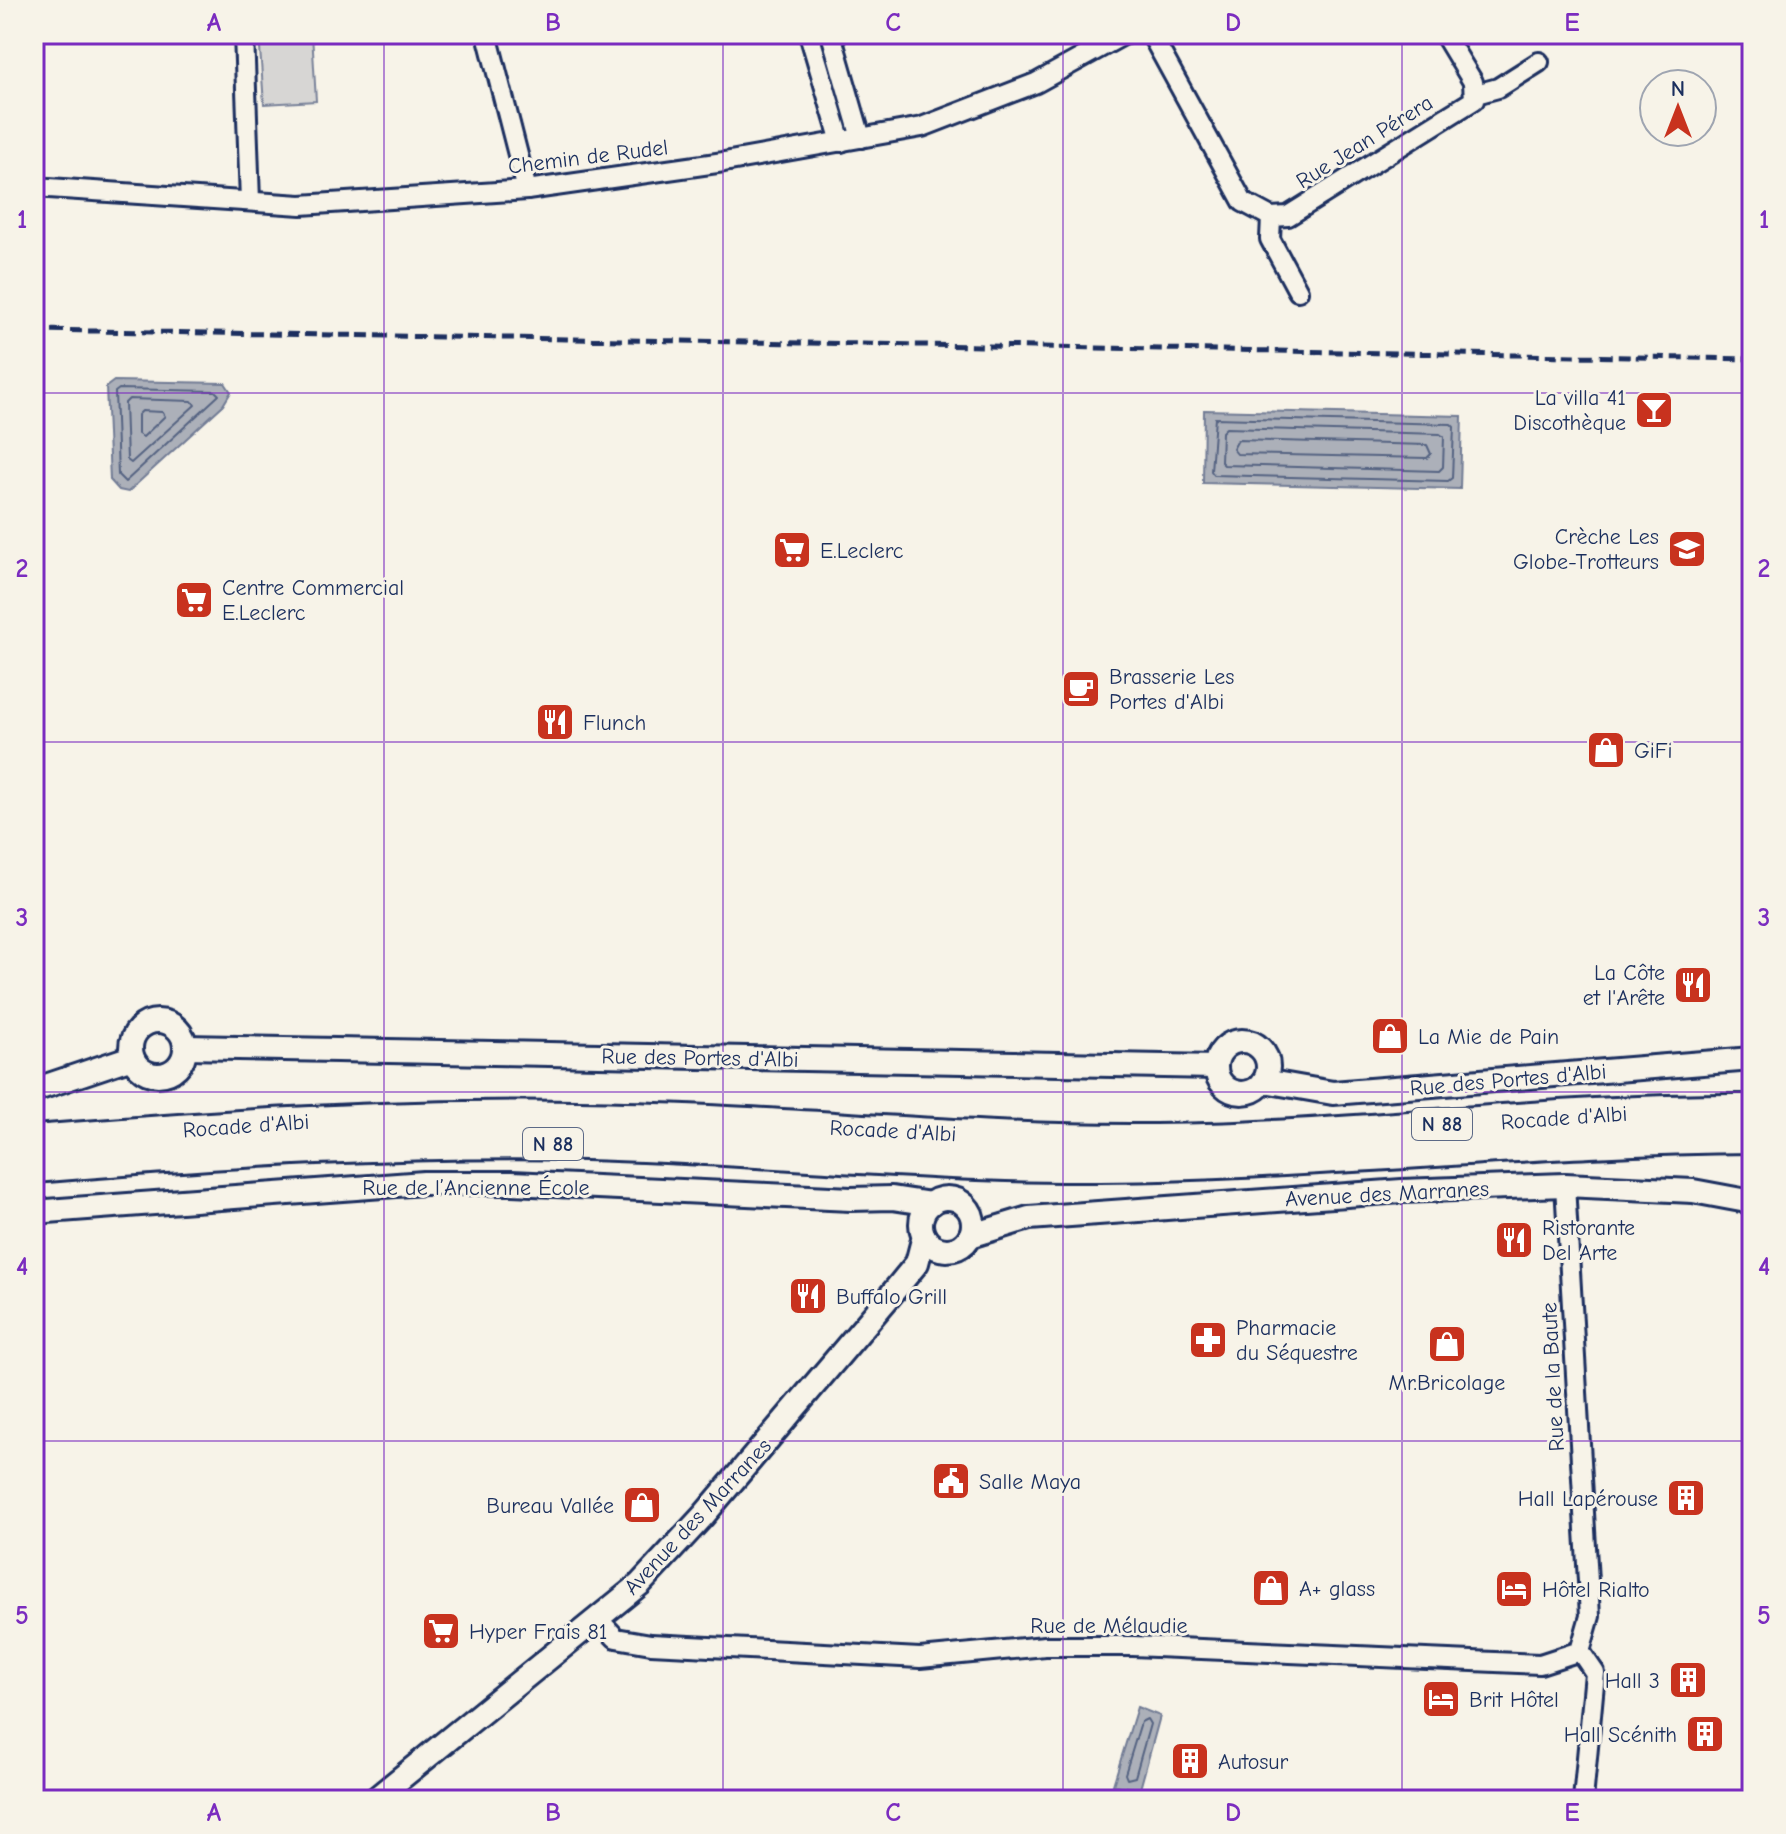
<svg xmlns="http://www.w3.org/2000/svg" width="1786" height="1834" viewBox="0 0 1786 1834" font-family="'Comic Neue',sans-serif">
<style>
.green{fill:#d7d6d4;stroke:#798299;stroke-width:2}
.water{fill:#acb0b9;stroke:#727c95;stroke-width:2}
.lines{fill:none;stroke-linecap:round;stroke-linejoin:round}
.shore{stroke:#556382;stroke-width:2}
.minor-casing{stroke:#1b2f5e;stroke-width:24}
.tertiary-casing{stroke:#1b2f5e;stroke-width:28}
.trunk-casing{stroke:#1b2f5e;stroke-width:36}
.minor{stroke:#f7f3e8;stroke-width:18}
.tertiary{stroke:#f7f3e8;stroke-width:22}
.trunk{stroke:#f7f3e8;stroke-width:30}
.rail{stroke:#1b2f5e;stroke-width:5;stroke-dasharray:12 6;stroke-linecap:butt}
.grid{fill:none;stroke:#7b2cbf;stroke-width:2;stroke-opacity:0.55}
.labels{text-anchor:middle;stroke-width:6;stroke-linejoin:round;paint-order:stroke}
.shield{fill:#f7f3e8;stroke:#5d6a87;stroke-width:2}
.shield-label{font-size:20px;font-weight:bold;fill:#1b2f5e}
.street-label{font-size:22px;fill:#1b2f5e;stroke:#f7f3e8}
.poi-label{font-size:22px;fill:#1b2f5e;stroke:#f7f3e8;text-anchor:start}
.neatline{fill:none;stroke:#7b2cbf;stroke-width:3}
.grid-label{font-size:26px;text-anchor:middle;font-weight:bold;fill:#7b2cbf}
</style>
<rect width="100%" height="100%" fill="#f7f3e8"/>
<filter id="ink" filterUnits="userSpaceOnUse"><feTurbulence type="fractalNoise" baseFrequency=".0125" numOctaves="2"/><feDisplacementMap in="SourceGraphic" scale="16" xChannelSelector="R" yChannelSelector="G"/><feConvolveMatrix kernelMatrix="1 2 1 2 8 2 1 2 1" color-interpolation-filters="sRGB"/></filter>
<g filter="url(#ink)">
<path class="green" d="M259 34H312L316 101 264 104Z"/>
<g class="water">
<path d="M114 381 225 383 231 392 223 405 128 492 119 490 110 480 106 387Z"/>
<path d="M1204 410 1462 416 1460 489 1203 483Z"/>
<path d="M1137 1707 1160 1716 1140 1789 1113 1785Z"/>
</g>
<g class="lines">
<g class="shore">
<path d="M119 389 215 391 219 395 125 482 118 475 115 392Z"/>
<path d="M129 399 192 401 195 405 131 463 127 460 125 403Z"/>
<path d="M142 411 162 412 165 416 143 437 138 434V415Z"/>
<path d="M1215 418 1451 424 1454 427 1452 478 1448 481 1214 475 1211 471Z"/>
<path d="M1226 428 1440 434 1444 437 1443 467 1439 471 1224 465 1221 462 1222 432Z"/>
<path d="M1238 440 1427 445 1431 454 1427 458 1237 454 1233 449Z"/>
<path d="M1147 1719 1150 1724 1135 1777 1127 1779 1125 1774 1141 1722Z"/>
</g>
<defs>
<g id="minor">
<path d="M244 34 250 201"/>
<path d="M487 34 527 190"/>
<path d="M809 34 841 142"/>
<path d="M831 34 861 138"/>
<path d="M1151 34 1243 202 1271 217 1288 216 1474 100 1473 82 1444 34"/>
<path d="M1476 94 1498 88 1539 62"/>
<path d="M34 187 301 205 527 190 724 162 922 127 1036 83 1125 34"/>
<path d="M1271 217 1270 239 1298 291"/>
<path d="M1565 1185 1590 1616 1580 1651"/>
<path d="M597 1618 616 1638 651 1644 920 1658 1045 1646H1133L1540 1664 1580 1651"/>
<path d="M1580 1651 1595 1673 1583 1800"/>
</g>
<g id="tertiary">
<circle cx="158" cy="1048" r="27"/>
<circle cx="1242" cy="1067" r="26"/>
<path d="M185 1047 1216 1067"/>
<path d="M1264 1081 1333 1093 1752 1059"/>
<path d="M34 1090 132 1057"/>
<circle cx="947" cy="1224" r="26"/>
<path d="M34 1212 424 1183H512L851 1199 892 1198 931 1204"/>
<path d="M970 1236 1029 1218 1402 1191 1565 1185 1693 1191 1752 1202"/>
<path d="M374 1800 640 1584 703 1516 889 1297 917 1263 924 1236"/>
</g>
<g id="trunk">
<path d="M34 1141C215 1126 396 1114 578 1117 762 1119 946 1140 1130 1140 1338 1141 1545 1108 1752 1110"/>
<path d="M34 1167C218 1152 402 1140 586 1144 750 1148 915 1166 1079 1166 1303 1166 1527 1139 1752 1137"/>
</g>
</defs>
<use href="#minor" class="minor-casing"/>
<use href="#tertiary" class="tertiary-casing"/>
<use href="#trunk" class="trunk-casing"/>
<use href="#minor" class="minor"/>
<use href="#tertiary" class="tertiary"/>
<use href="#trunk" class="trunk"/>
<path class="rail" d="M34 330 1752 359"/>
</g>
</g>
<path class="grid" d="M384 34V1800M723 34V1800M1063 34V1800M1402 34V1800M34 393H1752M34 742H1752M34 1092H1752M34 1441H1752"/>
<defs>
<symbol id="bar-square" viewBox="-11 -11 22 22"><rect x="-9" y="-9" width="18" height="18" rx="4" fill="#c8321e" stroke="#f7f3e8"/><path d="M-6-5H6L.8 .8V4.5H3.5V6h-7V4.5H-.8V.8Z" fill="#fff"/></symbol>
<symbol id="school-square" viewBox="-11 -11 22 22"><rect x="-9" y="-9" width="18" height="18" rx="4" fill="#c8321e" stroke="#f7f3e8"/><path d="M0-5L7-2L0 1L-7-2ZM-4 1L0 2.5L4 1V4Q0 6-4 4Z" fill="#fff"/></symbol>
<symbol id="supermarket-square" viewBox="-11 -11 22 22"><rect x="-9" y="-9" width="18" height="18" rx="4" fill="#c8321e" stroke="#f7f3e8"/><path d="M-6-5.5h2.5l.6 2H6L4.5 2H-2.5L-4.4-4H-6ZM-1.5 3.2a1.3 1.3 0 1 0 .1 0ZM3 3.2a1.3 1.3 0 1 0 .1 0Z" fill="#fff"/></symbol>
<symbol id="cafe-square" viewBox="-11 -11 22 22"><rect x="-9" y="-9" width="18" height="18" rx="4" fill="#c8321e" stroke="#f7f3e8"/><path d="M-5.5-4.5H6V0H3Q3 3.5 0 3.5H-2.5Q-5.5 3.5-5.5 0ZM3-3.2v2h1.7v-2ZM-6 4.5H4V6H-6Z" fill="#fff"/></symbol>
<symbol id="restaurant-square" viewBox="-11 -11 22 22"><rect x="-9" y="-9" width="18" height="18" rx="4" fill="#c8321e" stroke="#f7f3e8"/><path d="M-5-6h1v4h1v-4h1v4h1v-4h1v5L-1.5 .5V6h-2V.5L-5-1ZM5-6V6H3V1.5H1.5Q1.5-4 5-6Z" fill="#fff"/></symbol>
<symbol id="shop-square" viewBox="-11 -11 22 22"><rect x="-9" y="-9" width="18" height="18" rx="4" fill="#c8321e" stroke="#f7f3e8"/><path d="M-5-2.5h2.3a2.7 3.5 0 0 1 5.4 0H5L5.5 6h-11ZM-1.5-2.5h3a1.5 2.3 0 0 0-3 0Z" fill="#fff"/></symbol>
<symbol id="pharmacy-square" viewBox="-11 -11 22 22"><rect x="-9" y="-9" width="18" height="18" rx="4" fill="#c8321e" stroke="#f7f3e8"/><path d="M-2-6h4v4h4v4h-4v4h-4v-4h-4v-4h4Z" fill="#fff"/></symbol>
<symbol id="civic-square" viewBox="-11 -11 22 22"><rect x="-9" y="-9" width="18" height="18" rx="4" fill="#c8321e" stroke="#f7f3e8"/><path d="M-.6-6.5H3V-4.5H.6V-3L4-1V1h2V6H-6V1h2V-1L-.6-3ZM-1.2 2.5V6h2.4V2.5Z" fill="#fff"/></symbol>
<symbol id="building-square" viewBox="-11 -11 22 22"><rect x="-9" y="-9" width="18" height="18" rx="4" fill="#c8321e" stroke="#f7f3e8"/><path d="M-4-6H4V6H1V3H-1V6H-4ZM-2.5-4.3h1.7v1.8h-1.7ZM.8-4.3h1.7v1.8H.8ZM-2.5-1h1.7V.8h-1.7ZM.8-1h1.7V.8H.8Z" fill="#fff"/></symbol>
<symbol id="hotel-square" viewBox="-11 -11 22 22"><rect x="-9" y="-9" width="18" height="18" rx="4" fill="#c8321e" stroke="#f7f3e8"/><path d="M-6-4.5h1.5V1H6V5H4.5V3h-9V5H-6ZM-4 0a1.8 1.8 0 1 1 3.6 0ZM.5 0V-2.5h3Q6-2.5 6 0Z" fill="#fff"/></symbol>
</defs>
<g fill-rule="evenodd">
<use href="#bar-square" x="1632" y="388" width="44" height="44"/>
<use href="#school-square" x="1665" y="527" width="44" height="44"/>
<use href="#supermarket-square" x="770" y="528" width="44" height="44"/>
<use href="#supermarket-square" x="172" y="578" width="44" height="44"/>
<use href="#cafe-square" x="1059" y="667" width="44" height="44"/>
<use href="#restaurant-square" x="533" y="700" width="44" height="44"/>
<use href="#shop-square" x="1584" y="728" width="44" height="44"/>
<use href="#restaurant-square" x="1671" y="963" width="44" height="44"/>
<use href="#shop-square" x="1368" y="1014" width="44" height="44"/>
<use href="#restaurant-square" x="1492" y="1218" width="44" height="44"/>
<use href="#restaurant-square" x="786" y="1274" width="44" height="44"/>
<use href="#pharmacy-square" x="1186" y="1318" width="44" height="44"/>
<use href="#shop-square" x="1425" y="1322" width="44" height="44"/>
<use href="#civic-square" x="929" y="1459" width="44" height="44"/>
<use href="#building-square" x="1664" y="1476" width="44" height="44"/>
<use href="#shop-square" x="620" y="1483" width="44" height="44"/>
<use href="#shop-square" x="1249" y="1566" width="44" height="44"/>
<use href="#hotel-square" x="1492" y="1567" width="44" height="44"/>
<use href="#supermarket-square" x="419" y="1609" width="44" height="44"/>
<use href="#building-square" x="1666" y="1658" width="44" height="44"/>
<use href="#hotel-square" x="1419" y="1677" width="44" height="44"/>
<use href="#building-square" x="1683" y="1712" width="44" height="44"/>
<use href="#building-square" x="1168" y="1739" width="44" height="44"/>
</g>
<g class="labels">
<g class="shield">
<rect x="1412" y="1108" width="60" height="32" rx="6"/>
<rect x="523" y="1128" width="60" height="32" rx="6"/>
</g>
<g class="shield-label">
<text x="1442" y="1131">N 88</text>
<text x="553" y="1151">N 88</text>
</g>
<g class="street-label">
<text transform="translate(1364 141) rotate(-32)" y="8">Rue Jean Pérera</text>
<text transform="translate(588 156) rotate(-7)" y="8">Chemin de Rudel</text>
<text transform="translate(700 1057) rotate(1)" y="8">Rue des Portes d'Albi</text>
<text transform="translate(1508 1079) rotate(-5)" y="8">Rue des Portes d'Albi</text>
<text transform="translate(1564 1117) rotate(-4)" y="8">Rocade d'Albi</text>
<text transform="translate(246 1125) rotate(-4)" y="8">Rocade d'Albi</text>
<text transform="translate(893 1130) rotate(3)" y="8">Rocade d'Albi</text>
<text x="476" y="1195">Rue de l’Ancienne École</text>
<text transform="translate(1387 1193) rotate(-3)" y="8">Avenue des Marranes</text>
<text transform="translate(1552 1377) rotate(-93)" y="8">Rue de la Baute</text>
<text transform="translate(697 1516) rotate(-47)" y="8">Avenue des Marranes</text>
<text x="1109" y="1633">Rue de Mélaudie</text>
</g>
<g class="poi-label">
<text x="1626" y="405" text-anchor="end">La villa 41<tspan x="1626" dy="25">Discothèque</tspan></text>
<text x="1659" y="544" text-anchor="end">Crèche Les<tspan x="1659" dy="25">Globe-Trotteurs</tspan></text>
<text x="820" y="558">E.Leclerc</text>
<text x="222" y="595">Centre Commercial<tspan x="222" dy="25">E.Leclerc</tspan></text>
<text x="1109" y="684">Brasserie Les<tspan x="1109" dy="25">Portes d'Albi</tspan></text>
<text x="583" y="730">Flunch</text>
<text x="1634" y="758">GiFi</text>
<text x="1665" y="980" text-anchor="end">La Côte<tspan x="1665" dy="25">et l'Arête</tspan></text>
<text x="1418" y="1044">La Mie de Pain</text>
<text x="1542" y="1235">Ristorante<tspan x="1542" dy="25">Del Arte</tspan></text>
<text x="836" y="1304">Buffalo Grill</text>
<text x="1236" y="1335">Pharmacie<tspan x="1236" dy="25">du Séquestre</tspan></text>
<text x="1447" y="1390" text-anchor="middle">Mr.Bricolage</text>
<text x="979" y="1489">Salle Maya</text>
<text x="1658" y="1506" text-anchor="end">Hall Lapérouse</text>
<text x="614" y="1513" text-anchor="end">Bureau Vallée</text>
<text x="1299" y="1596">A+ glass</text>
<text x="1542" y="1597">Hôtel Rialto</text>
<text x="469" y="1639">Hyper Frais 81</text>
<text x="1660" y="1688" text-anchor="end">Hall 3</text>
<text x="1469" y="1707">Brit Hôtel</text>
<text x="1677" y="1742" text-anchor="end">Hall Scénith</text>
<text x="1218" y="1769">Autosur</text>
</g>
</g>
<rect width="1786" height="1834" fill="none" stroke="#f7f3e8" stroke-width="88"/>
<g transform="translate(1678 108)"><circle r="38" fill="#f7f3e8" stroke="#9fa5b1" stroke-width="2"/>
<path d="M0-6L14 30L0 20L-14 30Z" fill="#c8321e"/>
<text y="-12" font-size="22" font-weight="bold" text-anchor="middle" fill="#1b2f5e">N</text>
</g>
<rect x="44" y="44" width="1698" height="1746" class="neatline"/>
<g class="grid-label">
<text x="214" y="31">A</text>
<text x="553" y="31">B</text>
<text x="893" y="31">C</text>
<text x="1233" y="31">D</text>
<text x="1572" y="31">E</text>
<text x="22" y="228">1</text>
<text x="1764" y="228">1</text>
<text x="22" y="577">2</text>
<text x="1764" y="577">2</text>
<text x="22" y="926">3</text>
<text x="1764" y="926">3</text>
<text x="22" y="1275">4</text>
<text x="1764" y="1275">4</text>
<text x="22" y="1624">5</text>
<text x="1764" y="1624">5</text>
<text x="214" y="1821">A</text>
<text x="553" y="1821">B</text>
<text x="893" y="1821">C</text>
<text x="1233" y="1821">D</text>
<text x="1572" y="1821">E</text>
</g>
</svg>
